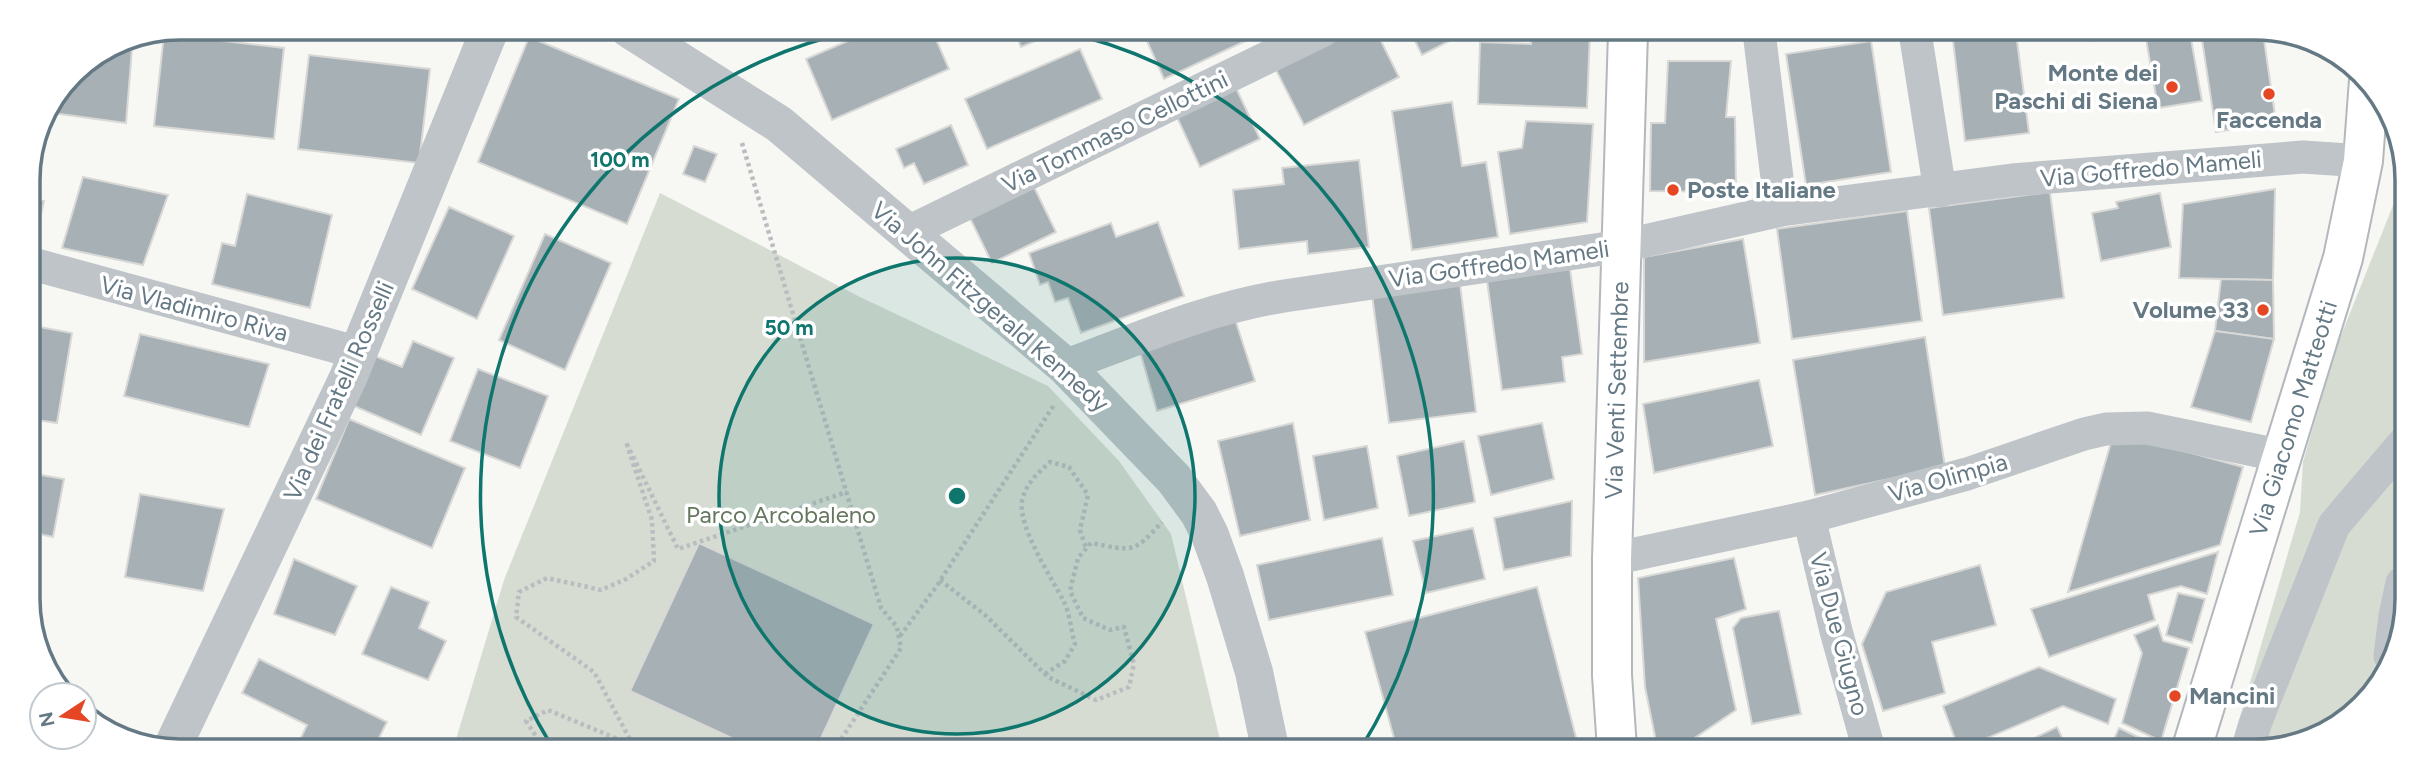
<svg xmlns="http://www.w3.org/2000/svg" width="2435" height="779" viewBox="0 0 2435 779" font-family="Figtree,sans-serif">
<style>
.green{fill:#d7dcd3}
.building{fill:#a7b0b5;stroke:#d8d8d6;stroke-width:2}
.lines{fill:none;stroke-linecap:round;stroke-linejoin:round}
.secondary-casing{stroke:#b2b8bc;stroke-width:42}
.path{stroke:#b9bdbf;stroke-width:4.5;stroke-dasharray:3.5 3.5;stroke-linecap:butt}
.minor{stroke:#bfc4c8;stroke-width:33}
.tertiary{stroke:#bfc4c8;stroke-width:38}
.secondary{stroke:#fff;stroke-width:38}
.ring{fill:none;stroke:#0f766e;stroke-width:3.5}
.poi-dot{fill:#e54725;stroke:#fff;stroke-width:2.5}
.labels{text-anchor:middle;stroke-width:7;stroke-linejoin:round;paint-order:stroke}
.poi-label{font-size:24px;font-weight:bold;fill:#657985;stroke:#fff;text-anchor:end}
.street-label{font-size:24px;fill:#657985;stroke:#fff}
.park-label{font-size:24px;fill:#667760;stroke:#fff}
.rim{fill:none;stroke:#657985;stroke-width:3.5}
.centre{fill:#0f766e;stroke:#fff;stroke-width:3.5}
.ring-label{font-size:21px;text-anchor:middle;font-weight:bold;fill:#0f766e;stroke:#fff;stroke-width:7;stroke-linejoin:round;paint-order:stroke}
</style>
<rect width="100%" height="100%" fill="#f7f7f4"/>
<g class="green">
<path d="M2404 178 2402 639 2348 719 2265 751H2230L2300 512 2303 462 2336 348Z"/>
<path d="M660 193 860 297 1048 386 1119 461 1171 534 1222 748 454 746 504 580Z"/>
</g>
<g class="building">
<path d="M767 29 793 30 771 39Z"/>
<path d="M873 30H932L949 69 832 120 806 59Z"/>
<path d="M1014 30H1061L1021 47Z"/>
<path d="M1142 30 1251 31 1254 37 1164 79Z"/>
<path d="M1353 31H1376L1399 77 1304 125 1276 70Z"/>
<path d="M1410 31H1469L1422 55Z"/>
<path d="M1532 31 1590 32 1587 108 1478 104 1480 42 1531 44Z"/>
<path d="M1952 32 2016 33 2029 133 1965 141Z"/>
<path d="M2088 33H2136L2090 41Z"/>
<path d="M2145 33H2190L2202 101 2158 108Z"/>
<path d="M2201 33H2263L2276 122 2216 132Z"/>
<path d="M164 34 284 48 274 139 154 126Z"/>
<path d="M133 37 126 123 45 112 73 72 122 39Z"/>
<path d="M529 37 679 99 627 224 478 162Z"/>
<path d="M1871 41 1891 172 1806 185 1786 54Z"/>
<path d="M1080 49 1102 99 987 149 965 99Z"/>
<path d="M309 55 430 69 419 163 298 149Z"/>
<path d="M1668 61H1731L1726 117H1735L1736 192 1650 191 1651 123H1665Z"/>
<path d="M1236 88 1260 139 1200 167 1176 115Z"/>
<path d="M1452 102 1462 166 1486 162 1498 237 1412 250 1392 111Z"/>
<path d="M1526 121 1593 124 1587 222 1510 234 1498 152 1522 148Z"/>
<path d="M951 125 968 165 924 184 914 163 904 168 896 149Z"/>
<path d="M694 146 717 154 705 182 683 174Z"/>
<path d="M1359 160 1369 247 1308 254 1307 241 1239 249 1233 190 1284 184 1282 168Z"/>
<path d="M83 177 168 195 143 265 62 248Z"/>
<path d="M1033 185 1056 232 992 263 969 216Z"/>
<path d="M2275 189 2273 280 2179 278 2183 204Z"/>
<path d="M2050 192 2064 298 1943 315 1929 208Z"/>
<path d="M2160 193 2171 247 2101 261 2092 213 2118 208 2116 202Z"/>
<path d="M247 194 332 215 310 308 212 284 222 243 235 246Z"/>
<path d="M28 198 44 201 32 254 29 253Z"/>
<path d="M449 207 514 236 477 319 412 289Z"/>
<path d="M1907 211 1922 321 1792 339 1777 229Z"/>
<path d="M1158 222 1184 296 1081 333 1068 298 1055 302 1048 282 1040 285 1029 253 1111 223 1116 237Z"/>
<path d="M545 234 611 263 565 370 499 340Z"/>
<path d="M1743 239 1760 343 1644 362V257Z"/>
<path d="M1569 262 1582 354 1562 357 1565 382 1502 390 1486 273Z"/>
<path d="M2221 279 2273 280 2274 339 2215 331Z"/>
<path d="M1460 284 1476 412 1389 423 1372 295Z"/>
<path d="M1235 319 1255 381 1157 411 1139 348Z"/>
<path d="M29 325 72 333 57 423 30 419Z"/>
<path d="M2215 331 2274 339 2251 422 2191 407Z"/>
<path d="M140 334 269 364 249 427 124 396Z"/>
<path d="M1925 337 1945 467 1815 495 1793 360Z"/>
<path d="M413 341 454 358 421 435 354 406 375 356 402 367Z"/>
<path d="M478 369 548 396 520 468 450 441Z"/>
<path d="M1759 380 1773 446 1654 473 1643 404Z"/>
<path d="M349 419 465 468 432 548 316 499Z"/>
<path d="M1293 423 1310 520 1240 536 1218 441Z"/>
<path d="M1542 423 1554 479 1491 495 1478 436Z"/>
<path d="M2114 432 2243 467 2220 545 2068 592Z"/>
<path d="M1464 441 1475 502 1409 516 1397 456Z"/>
<path d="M1367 446 1378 508 1324 520 1313 456Z"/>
<path d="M30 473 64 479 53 537 30 532Z"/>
<path d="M140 494 224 509 203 591 125 577Z"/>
<path d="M1572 501 1571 556 1504 570 1494 518Z"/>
<path d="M1473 528 1485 579 1426 593 1413 541Z"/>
<path d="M1382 538 1393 595 1269 620 1257 565Z"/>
<path d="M699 543 874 624 817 747H751L630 691Z"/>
<path d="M2218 552 2207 594 2181 586 2148 595 2155 620 2049 657 2031 609Z"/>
<path d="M1734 558 1746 609 1716 619 1736 710 1693 739 1657 746 1645 687 1638 578Z"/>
<path d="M294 559 357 586 335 635 274 614Z"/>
<path d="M1980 565 1996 625 1932 642 1945 693 1883 711 1862 644 1886 592Z"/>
<path d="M391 587 429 602 419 628 446 641 428 680 362 654Z"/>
<path d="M1537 587 1579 749H1397L1365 632Z"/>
<path d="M2178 593 2205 599 2192 643 2166 635Z"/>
<path d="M1779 611 1801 714 1752 724 1733 628 1741 618Z"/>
<path d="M2158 625 2163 641 2189 648 2161 741 2122 723 2142 653 2134 635Z"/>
<path d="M259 659 387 722 375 746H297L307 725 242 693Z"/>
<path d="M2039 667 2116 699 2108 724 2063 706 1959 750 1943 706Z"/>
<path d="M2057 727 2068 750H2010Z"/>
<path d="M2119 728 2159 747 2157 750H2109Z"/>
</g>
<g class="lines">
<defs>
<g id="secondary">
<path id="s1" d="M1617 749 1612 675V559L1628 32"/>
<path id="s2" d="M2191 751 2343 258 2363 161 2369 80"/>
</g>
</defs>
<use href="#secondary" class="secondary-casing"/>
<g class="path">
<path d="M742 143 881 608 897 627 901 648 836 747"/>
<path d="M940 580 985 615 1048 677 1096 700 1129 687 1134 664 1124 627 1110 630 1083 618 1070 591 1078 558 1091 543C1133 551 1133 554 1162 522"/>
<path d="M900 636 936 587 1054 405"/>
<path d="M1045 674 1065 661 1075 644C1071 631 1070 614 1064 602 1052 578 1018 528 1022 501 1026 483 1037 474 1050 462L1069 467 1088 495 1080 530 1086 548"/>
<path d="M633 745 594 672 516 617 519 592 547 578 601 590 626 579 654 561 652 520 626 442 678 549 847 492"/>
<path d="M543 747 526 721 548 710 632 745"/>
</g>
<g class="minor">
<path d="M1759 32 1781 210"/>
<path d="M1915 32 1940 191"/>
<path d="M908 232 1322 31"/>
<path d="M29 263 359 353"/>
<path d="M1065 366C1137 339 1208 308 1284 296L1622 246 1781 210 2012 180 2303 157 2363 161"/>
<path d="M1809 517 1836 631 1869 750"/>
<path d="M1612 559 1809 517 1967 474 2084 434 2106 429 2147 428 2283 456"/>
<path d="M2390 656 2395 616 2402 583"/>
<path d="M2247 751 2255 724 2334 525 2403 444"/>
</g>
<g class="tertiary">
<path d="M629 29 779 124 1065 366 1174 479 1199 513 1210 535 1225 576 1254 672 1270 748"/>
<path d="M173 746 348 378 490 29"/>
</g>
<use href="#secondary" class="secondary"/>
</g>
<circle cx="957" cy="496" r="238" fill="#0f766e" fill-opacity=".12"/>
<g class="ring">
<circle cx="957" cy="496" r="238"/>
<path d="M551 745A476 476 0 0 1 858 30M1056 30A476 476 0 0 1 1361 748"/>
</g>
<g class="poi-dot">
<circle cx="2172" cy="87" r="7"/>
<circle cx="2269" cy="94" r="7"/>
<circle cx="1673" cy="190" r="7"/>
<circle cx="2263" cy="310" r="7"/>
<circle cx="2175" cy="696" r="7"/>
</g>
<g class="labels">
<g class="poi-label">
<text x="2158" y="81">Monte dei<tspan x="2158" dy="28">Paschi di Siena</tspan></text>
<text x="2269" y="128" text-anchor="middle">Faccenda</text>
<text x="1687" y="198" text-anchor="start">Poste Italiane</text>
<text x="2249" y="318">Volume 33</text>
<text x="2189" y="704" text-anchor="start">Mancini</text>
</g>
<g class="street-label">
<text transform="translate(1115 132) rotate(-26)" y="8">Via Tommaso Cellottini</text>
<text transform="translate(2151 169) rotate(-5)" y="8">Via Goffredo Mameli</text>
<text transform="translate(1499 264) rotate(-8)" y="8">Via Goffredo Mameli</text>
<text transform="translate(990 307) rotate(41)" y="8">Via John Fitzgerald Kennedy</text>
<text transform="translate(194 309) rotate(15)" y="8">Via Vladimiro Riva</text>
<text dy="8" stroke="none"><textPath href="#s1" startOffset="359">Via Venti Settembre</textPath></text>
<text transform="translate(339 391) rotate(-66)" y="8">Via dei Fratelli Rosselli</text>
<text dy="8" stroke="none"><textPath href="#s2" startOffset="348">Via Giacomo Matteotti</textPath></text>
<text transform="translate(1948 478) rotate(-16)" y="8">Via Olimpia</text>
<text transform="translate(1839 634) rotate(75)" y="8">Via Due Giugno</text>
</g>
<g class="park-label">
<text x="781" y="523">Parco Arcobaleno</text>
</g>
</g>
<path d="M0 0H2435V779H0ZM180 40H2255A140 140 0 0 1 2395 180V599A140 140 0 0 1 2255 739H180A140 140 0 0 1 40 599V180A140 140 0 0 1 180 40Z" fill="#fff" fill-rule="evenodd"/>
<path class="rim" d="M180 40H2255A140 140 0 0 1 2395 180V599A140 140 0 0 1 2255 739H180A140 140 0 0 1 40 599V180A140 140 0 0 1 180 40Z"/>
<circle cx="957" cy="496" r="10" class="centre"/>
<g class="ring-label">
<text x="620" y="167">100 m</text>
<text x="789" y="335">50 m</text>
</g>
<g transform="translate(63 716) rotate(258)"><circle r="33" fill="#ffffff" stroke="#c1c9ce" stroke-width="2"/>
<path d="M0-5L12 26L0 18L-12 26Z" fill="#e54725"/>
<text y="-10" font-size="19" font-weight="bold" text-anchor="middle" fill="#657985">N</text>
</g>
</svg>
